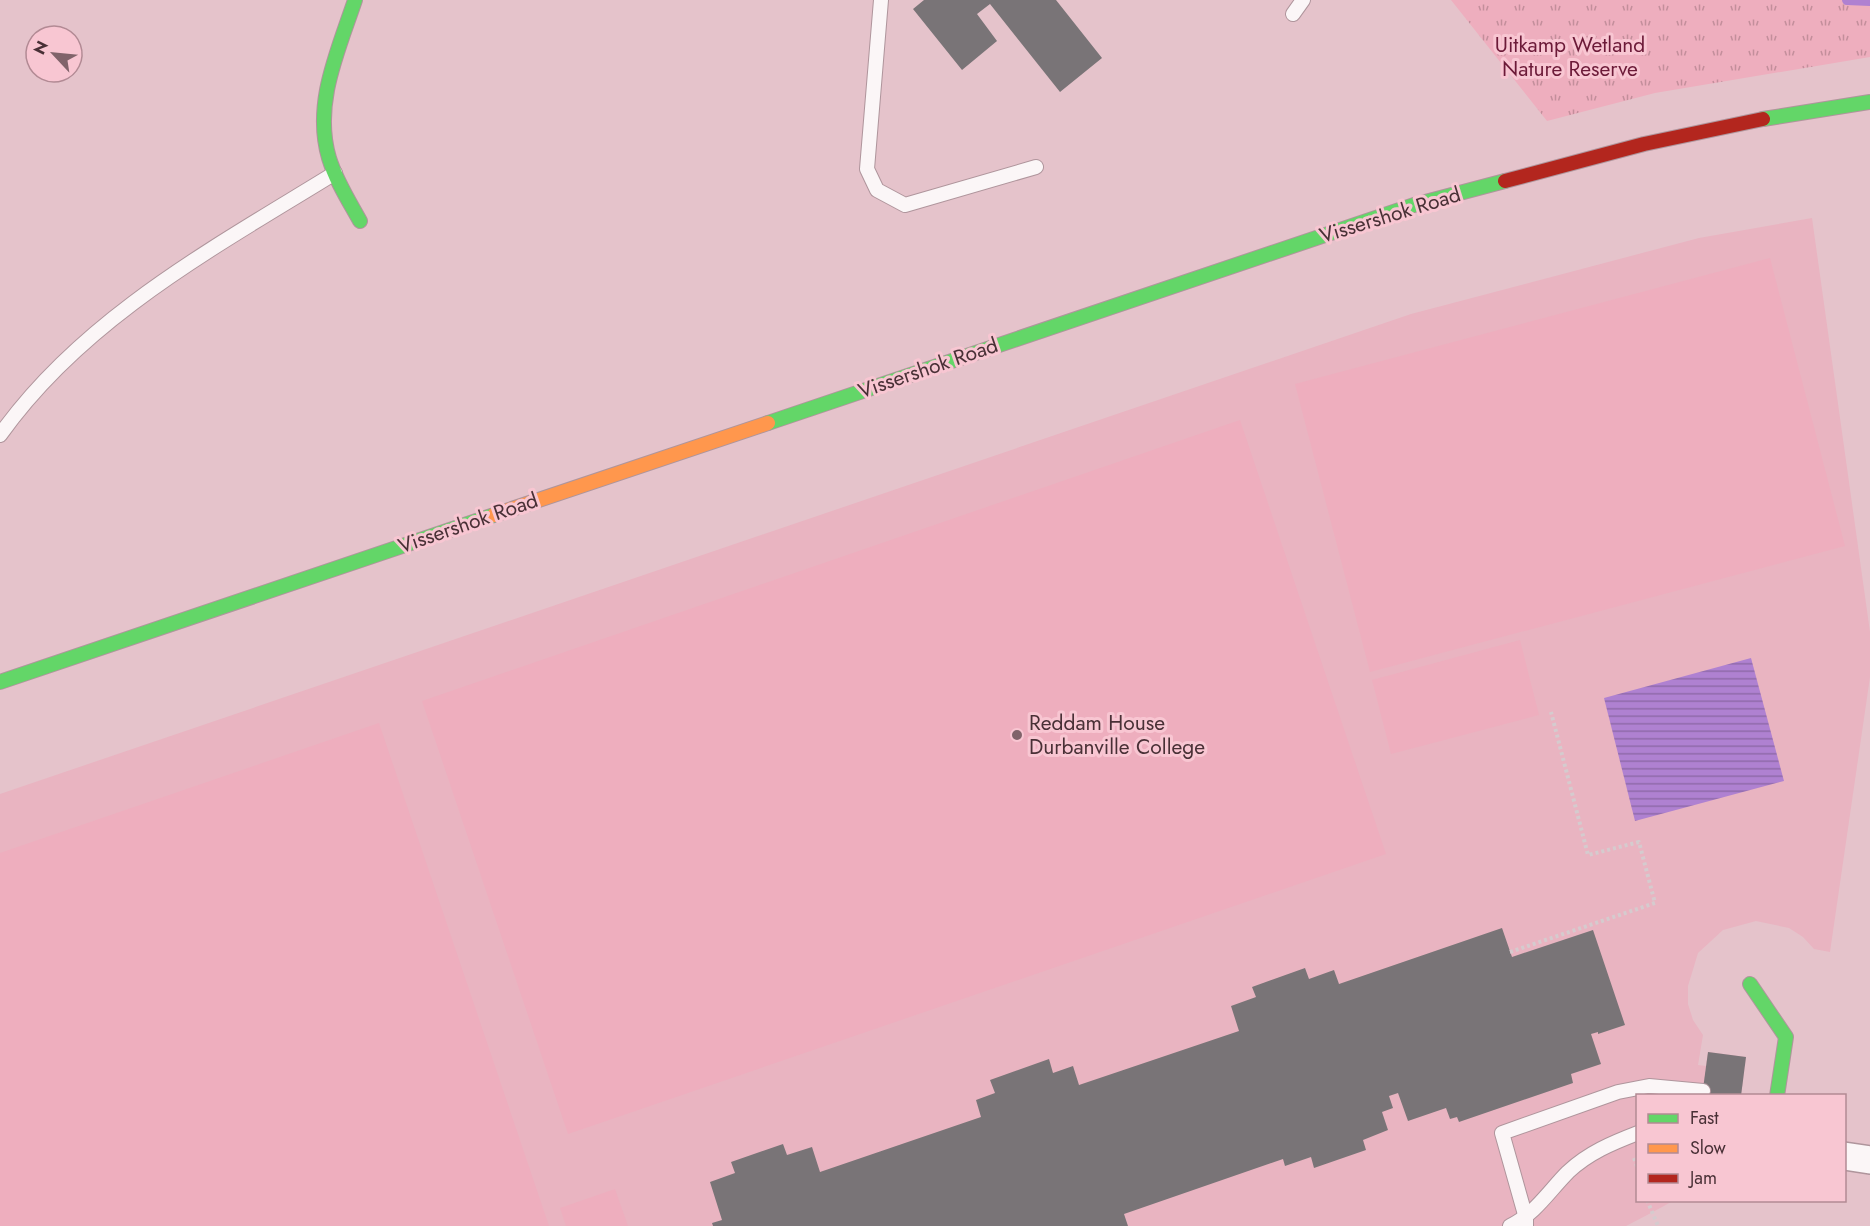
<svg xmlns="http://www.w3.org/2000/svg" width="1870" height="1226" viewBox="0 0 1870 1226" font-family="Jost,sans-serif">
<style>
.built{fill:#e9b4c1}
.grass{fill:#eeaebe}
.park{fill:url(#park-tufts)}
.water{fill:url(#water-rules)}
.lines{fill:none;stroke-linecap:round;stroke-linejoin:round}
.stream{stroke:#af81d1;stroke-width:10}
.building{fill:#797477}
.lane-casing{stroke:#af959c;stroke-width:16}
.street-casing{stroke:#af959c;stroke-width:30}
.fast-casing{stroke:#af959c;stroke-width:16}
.slow-casing{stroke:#af959c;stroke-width:16}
.jam-casing{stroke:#af959c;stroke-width:16}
.path{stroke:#d5cbce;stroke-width:4;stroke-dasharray:3 3;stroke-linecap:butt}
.lane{stroke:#fbf6f7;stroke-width:14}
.street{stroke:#fbf6f7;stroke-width:27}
.fast{stroke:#63d668;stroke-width:14}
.slow{stroke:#ff974d;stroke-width:14}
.jam{stroke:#b3261e;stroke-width:14}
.poi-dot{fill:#80636a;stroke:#f8c6d2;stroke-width:2}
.labels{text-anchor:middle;stroke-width:6;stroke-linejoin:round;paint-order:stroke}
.park-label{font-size:21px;fill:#6c1a38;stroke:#f8c6d2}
.street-label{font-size:21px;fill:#493036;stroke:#f8c6d2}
.poi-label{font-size:21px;fill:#493036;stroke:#f8c6d2;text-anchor:start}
</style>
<defs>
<pattern id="park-tufts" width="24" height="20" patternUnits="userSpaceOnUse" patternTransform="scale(1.5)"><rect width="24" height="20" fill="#eeaebe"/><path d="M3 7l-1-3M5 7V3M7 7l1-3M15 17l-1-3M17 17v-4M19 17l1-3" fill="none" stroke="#c38e9b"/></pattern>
<pattern id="water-rules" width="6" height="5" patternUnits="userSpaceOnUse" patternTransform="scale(1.5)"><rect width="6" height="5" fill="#af81d1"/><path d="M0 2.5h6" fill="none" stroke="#906aaa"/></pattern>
</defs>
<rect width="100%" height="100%" fill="#e5c3cb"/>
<path class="built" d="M1812 218 1870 632V677L1830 952 1814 949 1803 937 1789 928 1756 921 1723 930 1698 953 1688 986V1004L1693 1020 1703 1035 1698 1065 1706 1066 1708 1052 1746 1057 1741 1095 1638 1096V1200L1673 1201 1651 1213 1626 1226H0V794L1411 314 1699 238Z"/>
<g class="grass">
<path d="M1770 258 1845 546 1370 672 1295 384Z"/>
<path d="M1240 420 1386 854 568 1134 422 701Z"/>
<path d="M1520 640 1539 715 1391 754 1372 680Z"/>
<path d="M379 723 549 1226H0V853Z"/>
<path d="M615 1189 628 1226H566L560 1208Z"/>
</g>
<path class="park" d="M1451 0H1870V57L1655 93 1547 121Z"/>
<path class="water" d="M1751 658 1784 781 1635 821 1604 698Z"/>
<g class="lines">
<path class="stream" d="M1847 0 1870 1"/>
</g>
<g class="building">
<path d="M924 0H1056L1102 58 1060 92 990 4 977 14 997 41 962 70 913 9Z"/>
<path d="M1502 928 1512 957 1593 930 1625 1025 1598 1034V1032L1591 1034 1601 1064 1571 1074 1573 1083 1459 1122 1457 1117 1450 1119 1446 1108 1408 1121 1398 1093 1389 1096 1393 1108 1382 1112 1388 1130 1363 1140 1366 1150 1314 1168 1311 1157 1285 1166 1283 1159 1124 1214 1128 1226H713L712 1223 722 1220 710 1182 735 1173 731 1162 783 1144 787 1155 812 1147 820 1172 981 1117 976 1100 995 1093 990 1080 1049 1059 1053 1073 1073 1066 1079 1085 1239 1031 1231 1006 1256 997 1252 987 1305 968 1309 979 1334 970 1339 984Z"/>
<path d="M1708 1052 1746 1057 1741 1096H1702Z"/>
</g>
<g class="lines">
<defs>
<g id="lane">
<path d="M881 0 867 169 877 190 905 205 1036 167"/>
<path d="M1293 14 1303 0"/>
<path d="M0 435C83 318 215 247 335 173"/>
<path d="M1510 1226C1535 1214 1549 1191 1568 1172 1588 1153 1612 1143 1638 1133"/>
<path d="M1526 1226V1218L1502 1133 1618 1092 1649 1086 1703 1091"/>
</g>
<path id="street" d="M1844 1156 1870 1160"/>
<g id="fast">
<path d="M355 0C338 51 313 104 329 158 336 181 349 201 360 221"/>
<path d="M1763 119 1870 102"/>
<path d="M768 423 1414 205 1505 181"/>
<path d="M0 682 494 515"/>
<path d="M1750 984 1786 1037 1777 1096"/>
</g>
<path id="slow" d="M494 515 768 423"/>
<path id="jam" d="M1505 181 1644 144 1763 119"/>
</defs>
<use href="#lane" class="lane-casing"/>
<use href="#street" class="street-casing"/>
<use href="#fast" class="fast-casing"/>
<use href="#slow" class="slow-casing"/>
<use href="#jam" class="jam-casing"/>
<g class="path">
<path d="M1510 952 1655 903 1639 842 1588 855 1551 712"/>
<path d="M1634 1158 1638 1169"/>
<path d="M1647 1200 1658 1226"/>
</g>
<use href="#lane" class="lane"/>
<use href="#street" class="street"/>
<use href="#fast" class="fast"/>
<use href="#slow" class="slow"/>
<use href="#jam" class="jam"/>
</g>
<circle class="poi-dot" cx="1017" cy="735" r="6"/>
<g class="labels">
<g class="park-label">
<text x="1570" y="52">Uitkamp Wetland<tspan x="1570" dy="24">Nature Reserve</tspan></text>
</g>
<g class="street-label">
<text transform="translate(1390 215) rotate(-17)" y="7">Vissershok Road</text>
<text transform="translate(928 368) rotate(-19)" y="7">Vissershok Road</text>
<text transform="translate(468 523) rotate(-19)" y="7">Vissershok Road</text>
</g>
<g class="poi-label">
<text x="1029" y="730">Reddam House<tspan x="1029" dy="24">Durbanville College</tspan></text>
</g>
</g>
<rect x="1636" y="1094" width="210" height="108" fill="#f8c6d2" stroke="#b28a94" stroke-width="1.5"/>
<rect x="1648" y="1114" width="30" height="9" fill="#63d668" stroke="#b28a94" stroke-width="1.5"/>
<text x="1690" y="1124" font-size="18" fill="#493036">Fast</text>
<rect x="1648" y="1144" width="30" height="9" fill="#ff974d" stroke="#b28a94" stroke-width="1.5"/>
<text x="1690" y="1154" font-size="18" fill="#493036">Slow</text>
<rect x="1648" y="1174" width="30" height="9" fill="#b3261e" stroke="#b28a94" stroke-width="1.5"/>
<text x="1690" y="1184" font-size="18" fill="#493036">Jam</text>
<g transform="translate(54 54) rotate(296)"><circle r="28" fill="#f8c6d2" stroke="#b28a94" stroke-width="1.5"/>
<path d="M0-4.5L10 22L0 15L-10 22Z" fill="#80636a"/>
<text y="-9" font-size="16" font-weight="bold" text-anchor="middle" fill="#493036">N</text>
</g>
</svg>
